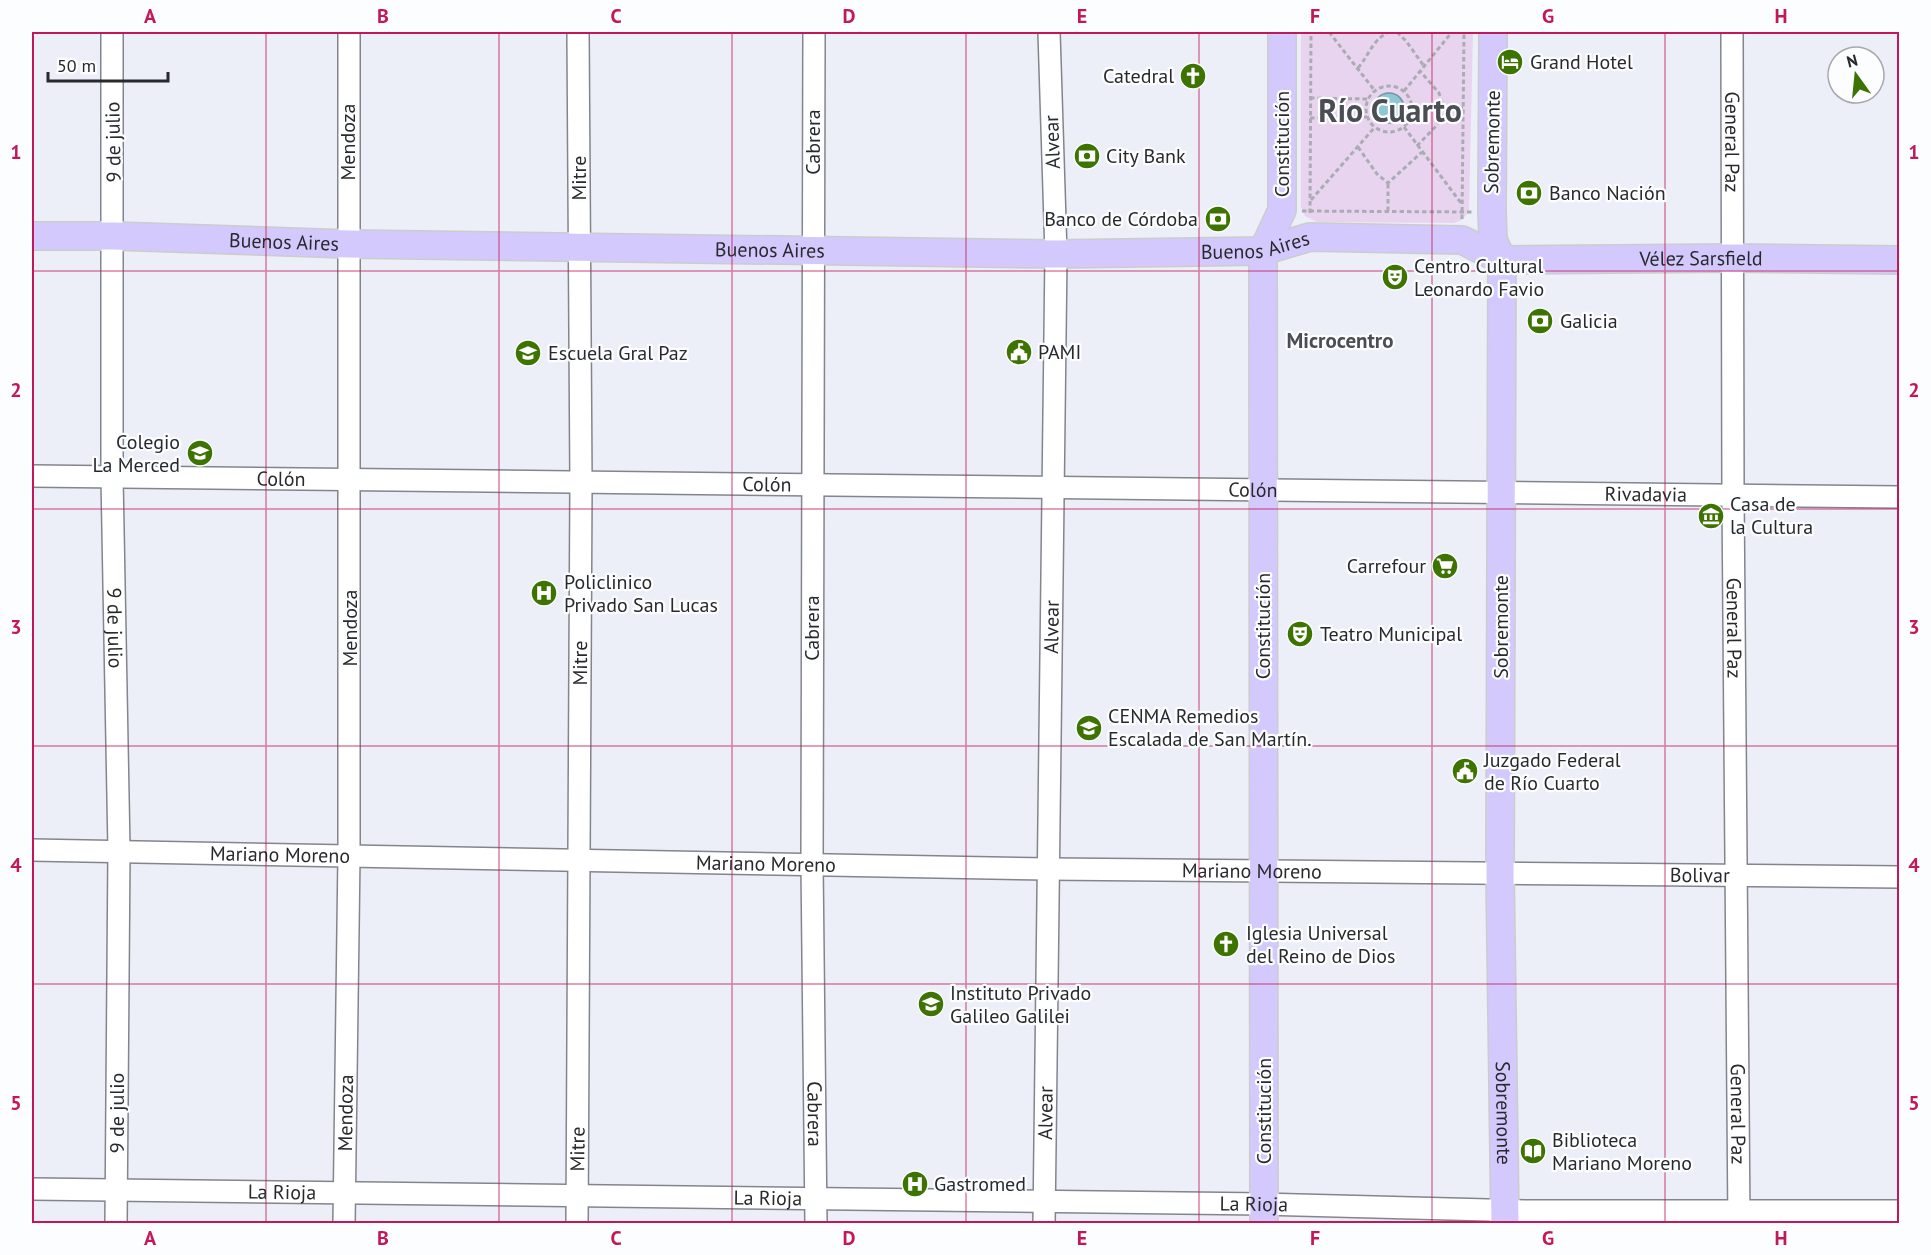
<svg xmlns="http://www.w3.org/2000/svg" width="1931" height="1255" viewBox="0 0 1931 1255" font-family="'PT Sans',sans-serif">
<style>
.green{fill:#e9d4ef}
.water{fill:#8ec6d3;stroke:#6f97a1;stroke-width:1.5}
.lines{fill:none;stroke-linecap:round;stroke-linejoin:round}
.minor-casing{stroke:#82858c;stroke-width:24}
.major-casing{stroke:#cbcccc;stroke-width:30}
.path{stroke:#aaacb3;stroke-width:3;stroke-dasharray:4.5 3;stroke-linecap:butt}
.minor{stroke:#fff;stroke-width:21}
.major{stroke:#d4c9fd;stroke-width:27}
.grid{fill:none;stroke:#c2185b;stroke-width:1.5;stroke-opacity:0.55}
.labels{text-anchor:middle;stroke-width:4.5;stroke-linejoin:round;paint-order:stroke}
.poi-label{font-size:20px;fill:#28292c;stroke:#fcfdfe;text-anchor:start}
.street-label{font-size:20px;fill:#28292c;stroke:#fcfdfe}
.neighbourhood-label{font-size:21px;font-weight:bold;fill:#4a4d53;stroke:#fcfdfe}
.town-label{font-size:32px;font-weight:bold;fill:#4a4d53;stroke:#fcfdfe}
.neatline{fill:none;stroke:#c2185b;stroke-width:2}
.grid-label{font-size:20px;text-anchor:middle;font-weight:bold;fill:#c2185b}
</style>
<rect width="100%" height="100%" fill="#eceff8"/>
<path class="green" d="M1301 32H1473L1469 212 1462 220 1454 223 1317 222 1305 216 1301 207Z"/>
<circle class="water" cx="1389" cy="108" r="15"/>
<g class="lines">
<defs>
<g id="minor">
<path id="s1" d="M112 32V477L119 850 116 1224"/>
<path id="s2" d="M814 32 812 864 816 1224"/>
<path id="s3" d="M1732 32 1733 496 1739 1224"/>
<path id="s4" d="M32 476 1900 497"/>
<path id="s5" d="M32 850 1048 869 1900 877"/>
<path id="s6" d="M32 1189 1264 1204 1527 1211H1900"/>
<path id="s7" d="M344 1224 349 855V32"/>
<path id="s8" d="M577 1224 581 483 578 32"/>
<path id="s9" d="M1044 1224 1056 254 1049 32"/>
</g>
<g id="major">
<path id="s10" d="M1493 32 1492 211 1493 240 1502 260 1500 873 1505 1224"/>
<path id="s11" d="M32 236H114L348 244 1056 254 1263 251 1310 237 1462 240 1502 260 1733 258 1900 260"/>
<path d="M1264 1224 1263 251 1282 210V32"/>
</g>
</defs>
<use href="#minor" class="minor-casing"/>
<use href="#major" class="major-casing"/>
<g class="path">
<path d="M1329 32 1375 91"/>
<path d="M1397 32 1406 41 1424 66"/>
<path d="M1358 68C1369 55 1373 39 1389 32"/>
<circle cx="1389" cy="109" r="23"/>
<path d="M1404 91 1452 32"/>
<path d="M1310 98 1368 99"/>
<path d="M1444 108H1463"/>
<path d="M1310 118 1368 117"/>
<path d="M1404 127 1461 203"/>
<path d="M1417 146 1437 125 1444 108 1439 93 1420 71"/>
<path d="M1358 147 1377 174 1388 183 1422 152"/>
<path d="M1311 200 1375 127"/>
<path d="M1302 211 1472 212"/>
<path d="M1388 211V183"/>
<path d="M1310 213 1311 32"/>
<path d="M1462 219 1464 32"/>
</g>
<use href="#minor" class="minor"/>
<use href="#major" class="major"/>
</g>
<path class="grid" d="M266 32V1224M499 32V1224M732 32V1224M966 32V1224M1199 32V1224M1432 32V1224M1665 32V1224M32 271H1900M32 509H1900M32 746H1900M32 984H1900"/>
<defs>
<symbol id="hotel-disc" viewBox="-11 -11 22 22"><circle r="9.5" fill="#3d7300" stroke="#fcfdfe"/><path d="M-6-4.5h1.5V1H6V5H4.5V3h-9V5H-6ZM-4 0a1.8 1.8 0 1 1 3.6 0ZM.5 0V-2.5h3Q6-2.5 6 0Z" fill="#fff"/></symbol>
<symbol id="church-disc" viewBox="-11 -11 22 22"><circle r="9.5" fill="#3d7300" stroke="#fcfdfe"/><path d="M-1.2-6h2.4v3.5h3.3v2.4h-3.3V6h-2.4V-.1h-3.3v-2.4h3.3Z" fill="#fff"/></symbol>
<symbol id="bank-disc" viewBox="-11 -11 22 22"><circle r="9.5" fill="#3d7300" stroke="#fcfdfe"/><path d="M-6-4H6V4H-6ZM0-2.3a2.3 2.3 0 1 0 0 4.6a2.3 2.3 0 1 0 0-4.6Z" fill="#fff"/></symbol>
<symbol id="theatre-disc" viewBox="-11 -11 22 22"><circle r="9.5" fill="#3d7300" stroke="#fcfdfe"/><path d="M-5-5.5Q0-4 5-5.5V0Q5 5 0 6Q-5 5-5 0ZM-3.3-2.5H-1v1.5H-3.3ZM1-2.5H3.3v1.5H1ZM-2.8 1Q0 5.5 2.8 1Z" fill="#fff"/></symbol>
<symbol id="civic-disc" viewBox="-11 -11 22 22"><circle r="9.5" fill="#3d7300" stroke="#fcfdfe"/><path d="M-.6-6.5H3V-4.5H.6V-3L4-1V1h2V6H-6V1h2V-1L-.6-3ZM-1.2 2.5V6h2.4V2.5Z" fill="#fff"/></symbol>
<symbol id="school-disc" viewBox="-11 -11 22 22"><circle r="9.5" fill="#3d7300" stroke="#fcfdfe"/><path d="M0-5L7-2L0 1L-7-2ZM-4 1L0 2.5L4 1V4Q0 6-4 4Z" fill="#fff"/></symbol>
<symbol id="museum-disc" viewBox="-11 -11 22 22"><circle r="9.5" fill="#3d7300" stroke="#fcfdfe"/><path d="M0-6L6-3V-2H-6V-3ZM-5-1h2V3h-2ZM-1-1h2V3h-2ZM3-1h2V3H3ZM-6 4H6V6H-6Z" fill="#fff"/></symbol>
<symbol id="supermarket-disc" viewBox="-11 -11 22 22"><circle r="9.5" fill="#3d7300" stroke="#fcfdfe"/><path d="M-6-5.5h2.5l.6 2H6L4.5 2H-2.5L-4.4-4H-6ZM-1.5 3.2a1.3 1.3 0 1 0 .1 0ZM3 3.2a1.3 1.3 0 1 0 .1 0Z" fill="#fff"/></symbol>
<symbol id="hospital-disc" viewBox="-11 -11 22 22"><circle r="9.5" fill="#3d7300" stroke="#fcfdfe"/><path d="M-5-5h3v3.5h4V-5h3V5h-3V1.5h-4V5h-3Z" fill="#fff"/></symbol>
<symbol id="library-disc" viewBox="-11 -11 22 22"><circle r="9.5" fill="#3d7300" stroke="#fcfdfe"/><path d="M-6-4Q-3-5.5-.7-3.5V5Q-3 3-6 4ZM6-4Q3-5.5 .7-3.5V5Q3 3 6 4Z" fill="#fff"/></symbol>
</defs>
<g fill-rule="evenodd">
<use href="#hotel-disc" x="1495" y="47" width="30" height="30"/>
<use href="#church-disc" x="1178" y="61" width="30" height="30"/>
<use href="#bank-disc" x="1072" y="141" width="30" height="30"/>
<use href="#bank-disc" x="1514" y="178" width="30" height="30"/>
<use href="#bank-disc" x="1203" y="204" width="30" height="30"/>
<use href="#theatre-disc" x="1380" y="262" width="30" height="30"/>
<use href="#bank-disc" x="1525" y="306" width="30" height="30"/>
<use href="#civic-disc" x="1004" y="337" width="30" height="30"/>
<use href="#school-disc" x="513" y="338" width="30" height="30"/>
<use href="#school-disc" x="185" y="438" width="30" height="30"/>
<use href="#museum-disc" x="1696" y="501" width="30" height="30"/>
<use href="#supermarket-disc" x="1430" y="551" width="30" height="30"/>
<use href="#hospital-disc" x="529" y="578" width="30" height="30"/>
<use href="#theatre-disc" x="1285" y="619" width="30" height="30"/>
<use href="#school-disc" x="1074" y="713" width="30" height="30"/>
<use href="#civic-disc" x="1450" y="756" width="30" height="30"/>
<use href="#church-disc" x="1211" y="929" width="30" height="30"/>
<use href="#school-disc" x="916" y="989" width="30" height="30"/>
<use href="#library-disc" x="1518" y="1136" width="30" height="30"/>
<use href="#hospital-disc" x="900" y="1169" width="30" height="30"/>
</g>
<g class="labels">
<g class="poi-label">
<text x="1530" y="69">Grand Hotel</text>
<text x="1174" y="83" text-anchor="end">Catedral</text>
<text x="1106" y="163">City Bank</text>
<text x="1549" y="200">Banco Nación</text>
<text x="1198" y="226" text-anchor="end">Banco de Córdoba</text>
<text x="1414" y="273">Centro Cultural<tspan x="1414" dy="23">Leonardo Favio</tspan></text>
<text x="1560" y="328">Galicia</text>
<text x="1038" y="359">PAMI</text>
<text x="548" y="360">Escuela Gral Paz</text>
<text x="180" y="449" text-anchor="end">Colegio<tspan x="180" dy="23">La Merced</tspan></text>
<text x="1730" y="511">Casa de<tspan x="1730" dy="23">la Cultura</tspan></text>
<text x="1426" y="573" text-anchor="end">Carrefour</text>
<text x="564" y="589">Policlinico<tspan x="564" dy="23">Privado San Lucas</tspan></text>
<text x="1320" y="641">Teatro Municipal</text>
<text x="1108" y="723">CENMA Remedios<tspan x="1108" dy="23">Escalada de San Martín.</tspan></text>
<text x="1484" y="767">Juzgado Federal<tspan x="1484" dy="23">de Río Cuarto</tspan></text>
<text x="1246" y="940">Iglesia Universal<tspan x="1246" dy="23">del Reino de Dios</tspan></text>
<text x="950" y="1000">Instituto Privado<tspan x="950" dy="23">Galileo Galilei</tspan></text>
<text x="1552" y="1147">Biblioteca<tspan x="1552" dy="23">Mariano Moreno</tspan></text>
<text x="934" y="1191">Gastromed</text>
</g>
<g class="street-label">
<text transform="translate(113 142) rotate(-91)" y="7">9 de julio</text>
<text transform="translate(348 142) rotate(-90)" y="7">Mendoza</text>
<text transform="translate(813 142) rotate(-90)" y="7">Cabrera</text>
<text transform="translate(1052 142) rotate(-92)" y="7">Alvear</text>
<text transform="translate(1492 142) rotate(-89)" y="7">Sobremonte</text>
<text dy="7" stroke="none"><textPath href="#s3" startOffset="110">General Paz</textPath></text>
<text transform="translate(1282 144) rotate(-90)" y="7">Constitución</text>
<text transform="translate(579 178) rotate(-90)" y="7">Mitre</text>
<text dy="7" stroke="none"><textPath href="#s11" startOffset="252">Buenos Aires</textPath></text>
<text dy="7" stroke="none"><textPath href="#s11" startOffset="1224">Buenos Aires</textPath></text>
<text dy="7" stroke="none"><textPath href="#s11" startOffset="738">Buenos Aires</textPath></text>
<text dy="7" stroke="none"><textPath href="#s11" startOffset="1676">Vélez Sarsfield</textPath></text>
<text dy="7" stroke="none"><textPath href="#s4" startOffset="249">Colón</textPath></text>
<text dy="7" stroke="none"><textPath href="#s4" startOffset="735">Colón</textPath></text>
<text dy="7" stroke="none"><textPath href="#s4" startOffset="1221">Colón</textPath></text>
<text dy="7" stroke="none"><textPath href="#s4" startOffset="1614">Rivadavia</textPath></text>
<text transform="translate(1263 626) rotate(-90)" y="7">Constitución</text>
<text dy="7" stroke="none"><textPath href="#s9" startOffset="597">Alvear</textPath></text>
<text transform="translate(1501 627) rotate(-90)" y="7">Sobremonte</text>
<text dy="7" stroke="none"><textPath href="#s1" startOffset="596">9 de julio</textPath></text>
<text transform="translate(350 628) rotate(-90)" y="7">Mendoza</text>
<text transform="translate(812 628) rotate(-90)" y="7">Cabrera</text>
<text dy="7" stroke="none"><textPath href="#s3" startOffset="596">General Paz</textPath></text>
<text dy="7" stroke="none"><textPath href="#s8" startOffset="561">Mitre</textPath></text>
<text dy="7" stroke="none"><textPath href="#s5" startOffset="248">Mariano Moreno</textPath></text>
<text dy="7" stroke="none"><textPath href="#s5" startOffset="734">Mariano Moreno</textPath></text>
<text dy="7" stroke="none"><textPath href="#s5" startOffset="1220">Mariano Moreno</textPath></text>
<text dy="7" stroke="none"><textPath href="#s5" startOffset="1668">Bolivar</textPath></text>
<text transform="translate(1264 1111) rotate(-90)" y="7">Constitución</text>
<text transform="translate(117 1113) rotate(-90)" y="7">9 de julio</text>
<text dy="7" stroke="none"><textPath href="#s7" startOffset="111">Mendoza</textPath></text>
<text dy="7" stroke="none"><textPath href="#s2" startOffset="1082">Cabrera</textPath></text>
<text dy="7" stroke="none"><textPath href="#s9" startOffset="111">Alvear</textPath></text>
<text dy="7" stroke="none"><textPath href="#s10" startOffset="1083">Sobremonte</textPath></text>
<text dy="7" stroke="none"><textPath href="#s3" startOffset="1082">General Paz</textPath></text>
<text dy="7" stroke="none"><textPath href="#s8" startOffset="75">Mitre</textPath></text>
<text dy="7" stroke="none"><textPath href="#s6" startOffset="250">La Rioja</textPath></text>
<text dy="7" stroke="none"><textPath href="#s6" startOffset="736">La Rioja</textPath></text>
<text dy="7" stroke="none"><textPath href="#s6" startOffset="1222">La Rioja</textPath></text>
</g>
<g class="neighbourhood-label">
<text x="1340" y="348">Microcentro</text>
</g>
<g class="town-label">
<text x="1390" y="122">Río Cuarto</text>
</g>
</g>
<rect width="1931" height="1255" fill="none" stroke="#fcfdfe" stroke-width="66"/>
<g transform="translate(1856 75) rotate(345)"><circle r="28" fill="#fcfdfe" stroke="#a7a8aa" stroke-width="1.5"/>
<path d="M0-4.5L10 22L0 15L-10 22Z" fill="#3d7300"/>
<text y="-9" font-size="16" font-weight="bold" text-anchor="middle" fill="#28292c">N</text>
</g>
<path d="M48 72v9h120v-9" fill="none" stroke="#28292c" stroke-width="3"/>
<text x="57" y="72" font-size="18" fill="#28292c" stroke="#fcfdfe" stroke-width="4.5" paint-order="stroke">50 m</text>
<rect x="33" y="33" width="1865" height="1189" class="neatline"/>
<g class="grid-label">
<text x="150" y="23">A</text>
<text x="383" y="23">B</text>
<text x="616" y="23">C</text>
<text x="849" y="23">D</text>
<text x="1082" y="23">E</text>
<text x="1315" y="23">F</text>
<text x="1548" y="23">G</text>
<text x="1781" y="23">H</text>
<text x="16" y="159">1</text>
<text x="1914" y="159">1</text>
<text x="16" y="397">2</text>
<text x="1914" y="397">2</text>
<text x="16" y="634">3</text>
<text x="1914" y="634">3</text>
<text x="16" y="872">4</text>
<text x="1914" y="872">4</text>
<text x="16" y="1110">5</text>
<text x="1914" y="1110">5</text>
<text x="150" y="1245">A</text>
<text x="383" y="1245">B</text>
<text x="616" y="1245">C</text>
<text x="849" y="1245">D</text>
<text x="1082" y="1245">E</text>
<text x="1315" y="1245">F</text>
<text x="1548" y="1245">G</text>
<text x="1781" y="1245">H</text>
</g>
</svg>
